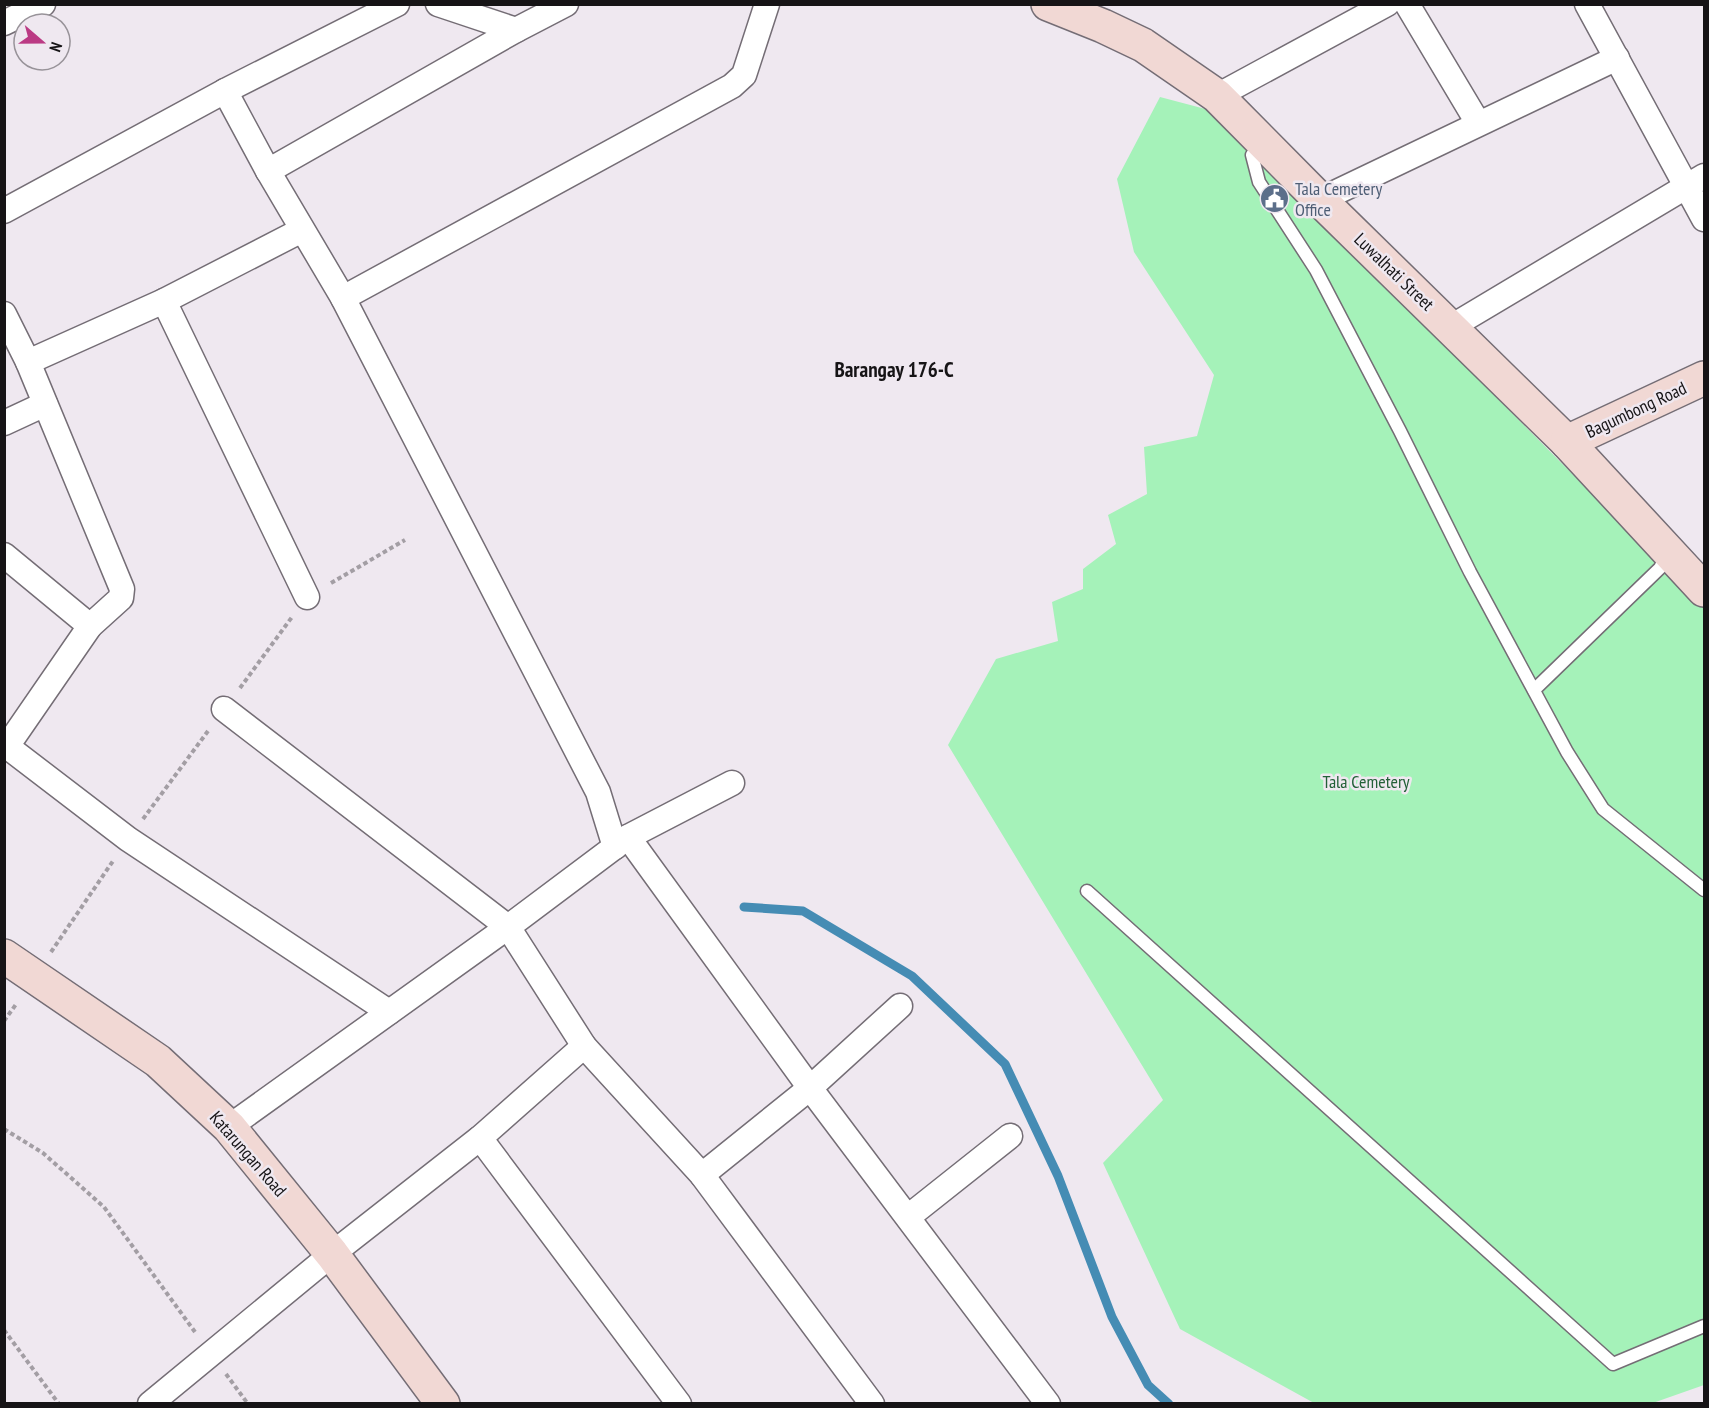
<svg xmlns="http://www.w3.org/2000/svg" width="1709" height="1408" viewBox="0 0 1709 1408" font-family="'PT Sans Narrow',sans-serif">
<style>
.green{fill:#a5f2b9}
.lines{fill:none;stroke-linecap:round;stroke-linejoin:round}
.stream{stroke:#458cb4;stroke-width:9}
.lane-casing{stroke:#746d75;stroke-width:15}
.street-casing{stroke:#746d75;stroke-width:27}
.secondary-casing{stroke:#746d75;stroke-width:36}
.path{stroke:#a39ea4;stroke-width:4;stroke-dasharray:4.5 3;stroke-linecap:butt}
.lane{stroke:#fff;stroke-width:12}
.street{stroke:#fff;stroke-width:24}
.secondary{stroke:#f1d8d4;stroke-width:33}
.labels{text-anchor:middle;stroke-width:5;stroke-linejoin:round;paint-order:stroke}
.service-label{font-size:18px;fill:#4e5e75;stroke:#efe8f0;text-anchor:start}
.street-label{font-size:18px;fill:#161416;stroke:#efe8f0}
.park-label{font-size:18px;fill:#226037;stroke:#efe8f0}
.quarter-label{font-size:21px;font-weight:bold;fill:#161416;stroke:#efe8f0}
</style>
<rect width="100%" height="100%" fill="#efe8f0"/>
<path class="green" d="M1160 97 1213 111 1704 607V1385L1650 1404 1314 1403 1180 1329 1103 1163 1163 1100 948 745 996 659 1058 641 1052 602 1083 589V569L1116 544 1108 515 1147 494 1144 447 1197 436 1214 375 1134 252 1117 179Z"/>
<g class="lines">
<path class="stream" d="M744 907 803 911 912 976 1005 1064 1058 1176 1112 1317 1148 1385 1169 1404"/>
<defs>
<g id="lane">
<path d="M1261 142 1252 155 1259 182 1316 270 1400 431 1470 572 1567 752 1603 809 1704 890"/>
<path d="M1534 690 1660 568 1667 554"/>
<path d="M1087 891 1613 1364 1704 1326"/>
</g>
<g id="street">
<path d="M438 4 516 30"/>
<path d="M1407 4 1478 123"/>
<path d="M1587 4 1704 219"/>
<path d="M4 23 43 4"/>
<path d="M225 91 268 171 343 298 598 792 615 847"/>
<path d="M1217 96 1387 4"/>
<path d="M268 171 516 30 566 4"/>
<path d="M1320 200 1617 58"/>
<path d="M4 211 225 91 397 4"/>
<path d="M343 298 732 86 744 75 767 4"/>
<path d="M164 301 307 597"/>
<path d="M4 314 28 362 122 589 121 598 90 626 10 742 13 751 128 839 389 1012"/>
<path d="M1451 327 1704 176"/>
<path d="M28 362 164 301 302 230"/>
<path d="M4 423 45 404"/>
<path d="M4 555 90 626"/>
<path d="M224 709 508 927 584 1046 702 1175 872 1404"/>
<path d="M628 837 810 1088 1048 1404"/>
<path d="M229 1127 508 927 628 837 732 783"/>
<path d="M480 1138 679 1404"/>
<path d="M702 1175 810 1088 900 1006"/>
<path d="M908 1217 1010 1136"/>
<path d="M150 1404 332 1254 480 1138 584 1046"/>
</g>
<g id="secondary">
<path d="M1048 4 1103 26 1143 45 1217 96 1320 200 1567 442 1704 590"/>
<path d="M1567 442 1704 378"/>
<path d="M4 956 158 1061 229 1127 332 1254 443 1404"/>
</g>
</defs>
<use href="#lane" class="lane-casing"/>
<use href="#street" class="street-casing"/>
<use href="#secondary" class="secondary-casing"/>
<g class="path">
<path d="M331 583 405 540"/>
<path d="M240 688 292 617"/>
<path d="M143 819 208 731"/>
<path d="M51 952 113 861"/>
<path d="M4 1021 17 1003"/>
<path d="M4 1129 43 1153 104 1207 195 1332"/>
<path d="M4 1330 59 1404"/>
<path d="M226 1374 248 1404"/>
</g>
<use href="#lane" class="lane"/>
<use href="#street" class="street"/>
<use href="#secondary" class="secondary"/>
</g>
<defs>
<symbol id="civic-disc" viewBox="-11 -11 22 22"><circle r="9.5" fill="#5c6f8a" stroke="#efe8f0"/><path d="M-.6-6.5H3V-4.5H.6V-3L4-1V1h2V6H-6V1h2V-1L-.6-3ZM-1.2 2.5V6h2.4V2.5Z" fill="#fff"/></symbol>
</defs>
<g fill-rule="evenodd">
<use href="#civic-disc" x="1258" y="182" width="33" height="33"/>
</g>
<g class="labels">
<g class="service-label">
<text x="1295" y="195">Tala Cemetery<tspan x="1295" dy="21">Office</tspan></text>
</g>
<g class="street-label">
<text transform="translate(1394 272) rotate(44)" y="6">Luwalhati Street</text>
<text transform="translate(1636 410) rotate(-25)" y="6">Bagumbong Road</text>
<text transform="translate(248 1154) rotate(49)" y="6">Katarungan Road</text>
</g>
<g class="park-label">
<text x="1366" y="788">Tala Cemetery</text>
</g>
<g class="quarter-label">
<text x="894" y="377">Barangay 176-C</text>
</g>
</g>
<rect width="1709" height="1408" fill="none" stroke="#161416" stroke-width="12"/>
<g transform="translate(42 42) rotate(110)"><circle r="28" fill="#efe8f0" stroke="#989399" stroke-width="1.5"/>
<path d="M0-4.5L10 22L0 15L-10 22Z" fill="#bb3a84"/>
<text y="-9" font-size="16" font-weight="bold" text-anchor="middle" fill="#161416">N</text>
</g>
</svg>
